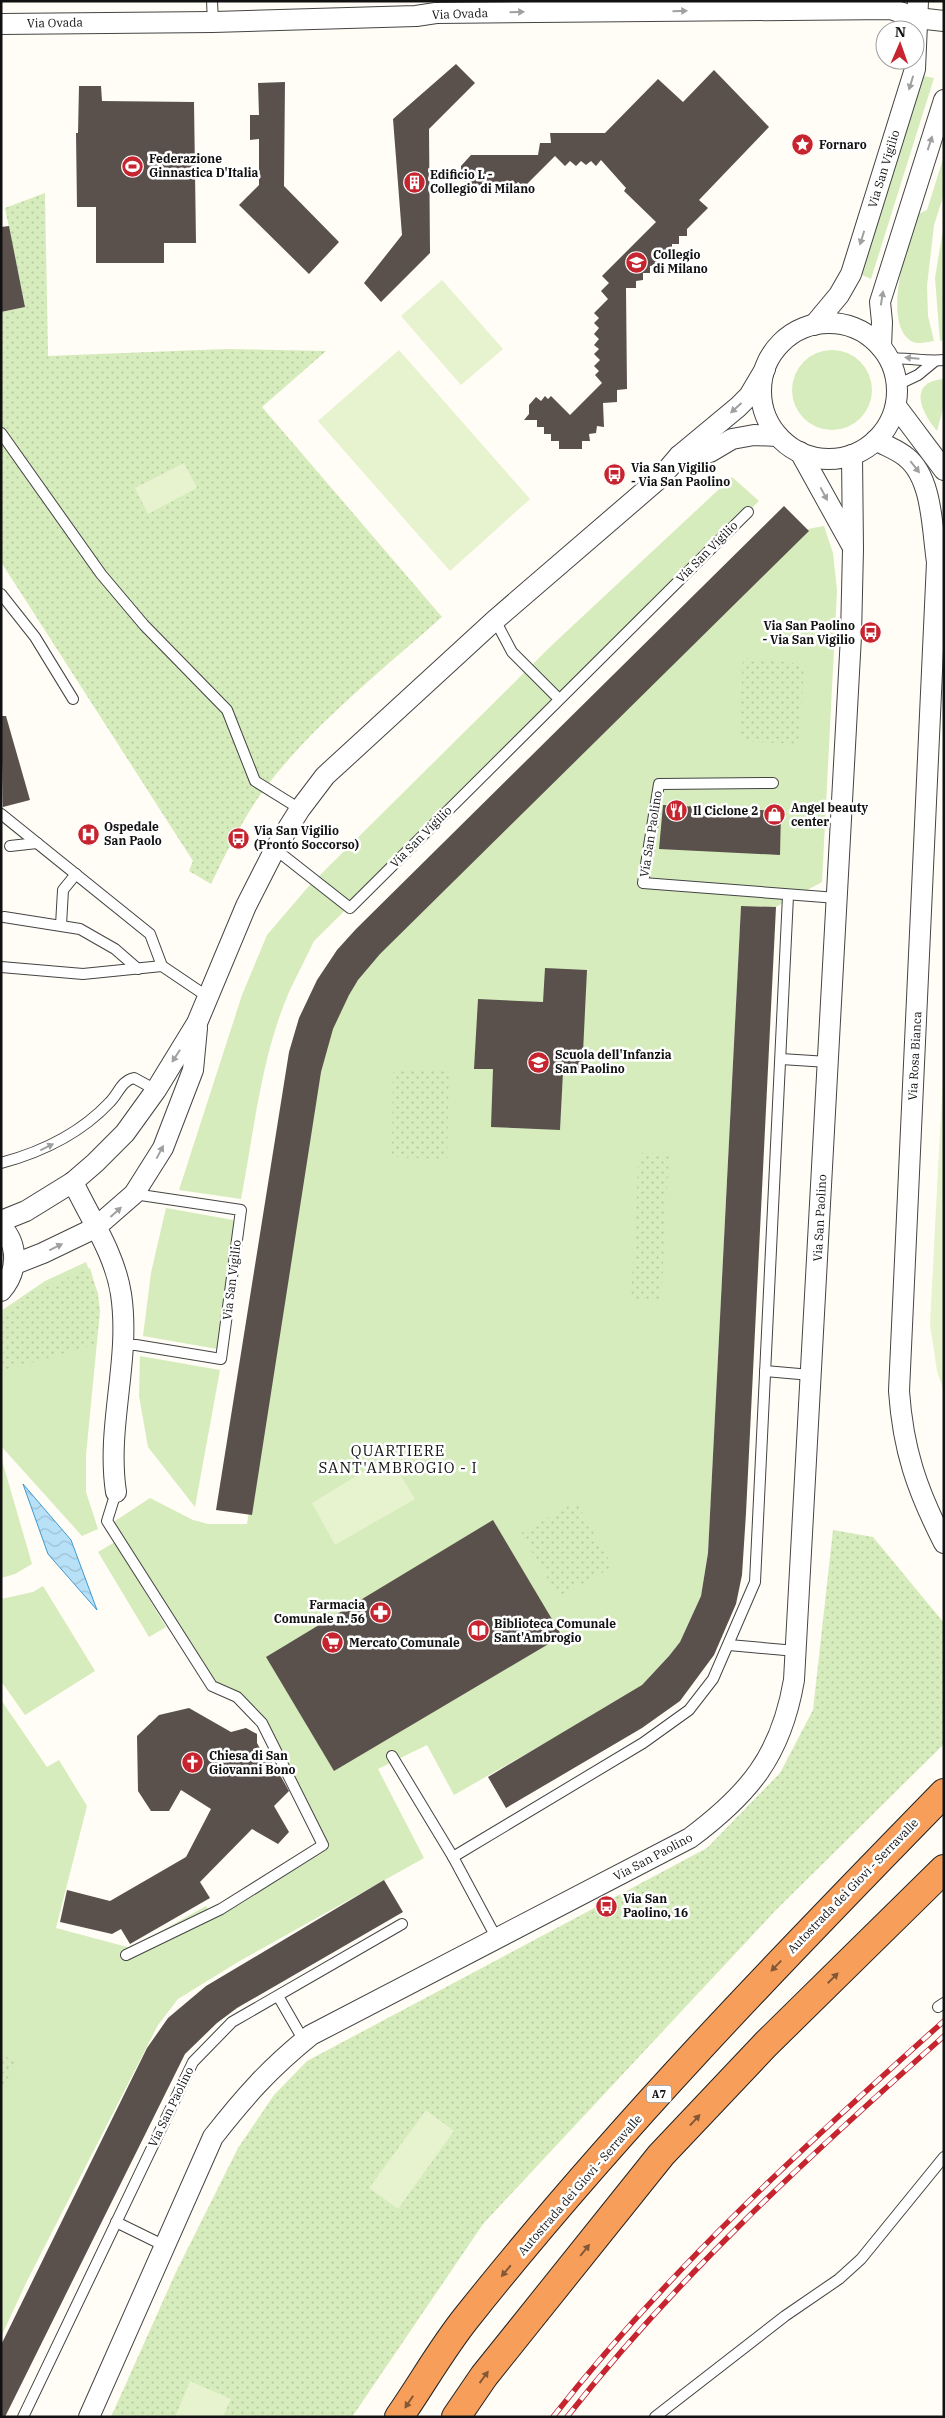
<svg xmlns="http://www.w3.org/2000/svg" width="945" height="2418" viewBox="0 0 945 2418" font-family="'IBM Plex Serif',serif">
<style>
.grass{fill:#d6ecbc}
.park{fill:url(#park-dots)}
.pitch{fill:#e7f2ce}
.water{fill:url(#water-waves);stroke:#3c99d1}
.building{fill:#5a514d}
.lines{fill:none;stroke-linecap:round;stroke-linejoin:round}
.lane-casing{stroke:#444;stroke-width:12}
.street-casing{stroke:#444;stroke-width:22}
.highway-casing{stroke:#222;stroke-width:30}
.lane{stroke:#fff;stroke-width:10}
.street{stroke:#fff;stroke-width:20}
.highway{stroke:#f79f5a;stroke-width:28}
.rail-casing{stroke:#c6242f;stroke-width:5.5}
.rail{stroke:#fff;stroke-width:4;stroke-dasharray:11;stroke-linecap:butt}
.oneway{fill:#a0a0a0}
.oneway2{fill:#845836}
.labels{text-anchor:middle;stroke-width:5;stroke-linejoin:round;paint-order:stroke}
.shield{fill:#fff;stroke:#585858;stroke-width:1}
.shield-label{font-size:11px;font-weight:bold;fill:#111}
.street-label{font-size:12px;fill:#111;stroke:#fff}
.poi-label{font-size:12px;font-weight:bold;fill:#111;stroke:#fff;text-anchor:start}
.quarter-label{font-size:15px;letter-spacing:1px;fill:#111;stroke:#fff}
</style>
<defs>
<pattern id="park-dots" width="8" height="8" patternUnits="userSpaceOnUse" patternTransform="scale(1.25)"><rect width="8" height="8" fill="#d6ecbc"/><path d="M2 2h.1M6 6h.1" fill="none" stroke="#b7c9a1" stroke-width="1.8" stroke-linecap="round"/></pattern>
<pattern id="water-waves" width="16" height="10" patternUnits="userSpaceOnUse" patternTransform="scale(1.25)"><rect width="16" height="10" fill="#b8e1f8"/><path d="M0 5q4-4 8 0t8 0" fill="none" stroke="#9dc0d4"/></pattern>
</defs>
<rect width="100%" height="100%" fill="#fffdf5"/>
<g class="grass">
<path d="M923 76 934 78 871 279 860 274Z"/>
<path d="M944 156V194L934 225 927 286 928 316 934 341C927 342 917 345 911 341 881 322 908 242 916 215L927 210Z"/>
<path d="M944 224V340L940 341 935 278Z"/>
<circle cx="832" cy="390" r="40"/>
<path d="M944 379V405L937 431C921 412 907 382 944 379Z"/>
<path d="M732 477 759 501 314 941C306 958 297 975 289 992 261 1057 254 1131 241 1199L179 1190 242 995 267 935 308 887 551 646Z"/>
<path d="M824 526 833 553 837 591 822 882 776 907 741 906 708 1553 701 1596 680 1642 669 1656 642 1685 617 1702 454 1795 427 1745 378 1769 424 1858 238 1962 178 1999 158 2025 27 2281 1 2337V1700L47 1767 59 1760 87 1806 56 1928 131 1948 206 1906 211 1914 323 1845 262 1723 237 1697 212 1686 109 1525 150 1498 193 1520 208 1524H247L318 1071 330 1029 347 994 379 953 808 529Z"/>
<path d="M166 1208 239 1221 223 1350 143 1336 151 1273Z"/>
<path d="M86 1262 98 1293 100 1311 86 1455V1492L98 1529 82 1536 1 1446V1311L45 1281Z"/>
<path d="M140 1356 220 1370 195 1507 148 1447 139 1396Z"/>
<path d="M1 1457 32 1564 15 1574 1 1578Z"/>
<path d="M115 1542 166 1627 149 1637 98 1552Z"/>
<path d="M43 1586 95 1671 25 1715 1 1681V1599L33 1592Z"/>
</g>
<g class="park">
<path d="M45 193 48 356 226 349 326 351 262 407 442 617C381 671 315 723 265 788 243 818 227 851 211 884L189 871 193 861 1 562V312L25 307 5 208Z"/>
<path d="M743 658 804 664 799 744 739 741Z"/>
<path d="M393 1069H449L447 1159 392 1157Z"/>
<path d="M639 1153 669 1154 661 1302 631 1300Z"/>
<path d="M90 1268C100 1302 102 1309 95 1345L1 1371V1317L28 1294Z"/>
<path d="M576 1502 613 1567 558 1597 521 1533Z"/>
<path d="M833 1530 873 1537 944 1623V1744L775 1911 483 2224 352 2417H111L176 2272 238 2148 274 2095 307 2061 707 1848 780 1773 813 1710Z"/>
<path d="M1 2053 17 2064 1 2088Z"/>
</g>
<g class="pitch">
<path d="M442 280 503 349 461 385 401 316Z"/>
<path d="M399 350 530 499 450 571 318 421Z"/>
<path d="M184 463 197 488 148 514 135 488Z"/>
<path d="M944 1056V1392L937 1371 930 1324Z"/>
<path d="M389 1456 415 1499 335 1545 312 1503Z"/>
<path d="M426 2110 454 2131 398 2209 369 2188Z"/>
<path d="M190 2381 231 2399 223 2417H175Z"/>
</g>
<path class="water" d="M23 1484 71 1540 97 1610 48 1554Z"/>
<g class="building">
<path d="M456 64 475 83 429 129 430 253 381 302 364 283 402 235 393 119Z"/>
<path d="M714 70 769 127 699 200 708 208 687 229V236H679V244H672V251H665V259L657 258V265L650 266V273H643V280L636 281V288H626L627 389 617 390V402L603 403 604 427 597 426 596 433 589 434 590 441H582V449H559V441H551V434H544V427H537V420H524L529 414V405L536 397 541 401 545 396 548 399 551 396 570 415 602 383 595 375 599 371 594 366 600 360 594 354 599 349 594 345 599 339 594 334 599 328 594 323 599 318 594 313 608 299 601 291 609 283 602 276 656 222 624 191 626 188 601 160 596 166 591 161 586 165 581 161 576 166 570 161 565 166 555 156 524 187 518 182 513 188 508 182 503 187 498 182 492 187 487 183 482 188 477 183 472 188 461 177V166L471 155H538L540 143H551L550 133H605L658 79 683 102Z"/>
<path d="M285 82 284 186 339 242 309 274 239 205 259 185V139L250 140V115H259L258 83Z"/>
<path d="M79 86H101L102 101 194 102 196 243H164V263H96V207H77L76 133H78Z"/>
<path d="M9 226 25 307 1 312V227Z"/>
<path d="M784 506 809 531 380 954 358 980 349 995 333 1029 321 1072 252 1515 216 1510 289 1052 299 1018 317 980 337 950 356 929Z"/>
<path d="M1 716H6L30 800 3 807Z"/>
<path d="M663 805 781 811 780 855 659 849Z"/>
<path d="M741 906 776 907 746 1513 742 1575 736 1604 714 1655 680 1701 642 1728 506 1808 488 1777 642 1685 669 1656 680 1642 701 1596 708 1553Z"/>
<path d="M545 968 587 970 582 1073 563 1072 560 1130 491 1127 493 1069H474L478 999 543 1002Z"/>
<path d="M493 1520 562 1636 334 1771 266 1657Z"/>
<path d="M189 1708 231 1732 246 1728 257 1734V1743L263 1754 272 1759V1770L280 1775 289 1791 274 1806 289 1832 278 1844 252 1829 200 1882 210 1898 130 1944 121 1929 112 1934 60 1922 67 1890 110 1901 186 1857 211 1809 181 1790 169 1811H151L138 1791 137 1736 159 1715Z"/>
<path d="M384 1880 403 1912 237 2008 217 2023 185 2054 5 2417H1V2345L147 2048 168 2018 206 1986Z"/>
</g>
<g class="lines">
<defs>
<g id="lane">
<path d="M212 1 213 22"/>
<path d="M888 359C907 357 925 362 944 360"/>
<path d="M897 385 918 375 935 361"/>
<path d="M1 433 101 574 144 625 227 710 255 781 300 809"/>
<path d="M1 594 35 637 73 699"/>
<path d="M495 620 512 652 559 699"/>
<path d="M773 783 659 784 643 883 837 898"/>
<path d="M1 814 150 934 162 966"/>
<path d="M10 846 37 843"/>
<path d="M275 849 350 908 748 512"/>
<path d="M4 917 80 929 115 949 138 969"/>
<path d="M61 925 63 890 76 874"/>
<path d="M1 967 83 974 162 966 208 997"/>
<path d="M781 1059 828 1062"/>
<path d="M1 1163C42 1152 81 1133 110 1102 119 1093 121 1081 134 1078L156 1090"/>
<path d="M122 1345H136L221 1359 241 1210 134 1194"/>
<path d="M765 1371 811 1375"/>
<path d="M116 1492 107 1521 212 1686 237 1697 262 1723 323 1845 221 1909 126 1955"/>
<path d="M729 1645 796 1651"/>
<path d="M392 1756 453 1857 497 1939"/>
<path d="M453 1857 643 1743 689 1710 713 1679 755 1582 788 896"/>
<path d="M278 1996 304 2041"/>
<path d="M938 2007 944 2003"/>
<path d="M116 2222 165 2246"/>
<path d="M23 2417 193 2062 232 2022 402 1924"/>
<path d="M655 2417 785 2316 839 2279 861 2259 944 2157"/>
</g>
<g id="street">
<path d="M1 24 213 22 416 16 436 13 891 9 917 18 944 21"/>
<circle cx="829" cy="391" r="68"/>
<path d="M814 325 839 295 851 274 915 69 918 1"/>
<path d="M881 347 882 322 880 302 944 100"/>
<path d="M896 406 944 470"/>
<path d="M876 440C886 446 898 450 906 457 933 478 932 530 937 562L899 1391C903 1450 917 1490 944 1543"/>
<path d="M800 452 851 544"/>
<path d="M679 456 710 452 732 439 754 435 778 436"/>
<path d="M73 1182C90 1218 115 1254 121 1294 131 1360 106 1426 116 1492"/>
<path d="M1 1221 26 1211 73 1182 95 1163 125 1133 156 1090 197 1023 246 906 275 849 300 809 325 776 495 620 661 477 679 456 738 407 749 396 765 369"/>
<path d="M1 1226C19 1245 18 1272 1 1291"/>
<path d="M15 1264 43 1253 95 1228 134 1194 163 1148 193 1070 197 1028"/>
<path d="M89 2417 213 2137C245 2096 270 2068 311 2035L690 1838C749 1794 781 1756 794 1680L851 636 853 549 852 455"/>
</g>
<g id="highway">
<path d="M399 2417C422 2384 442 2348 467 2317 614 2132 779 1962 944 1793"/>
<path d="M456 2417 484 2376 661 2155 766 2044 944 1869"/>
</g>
</defs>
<use href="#lane" class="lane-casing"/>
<use href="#street" class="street-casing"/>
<use href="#highway" class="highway-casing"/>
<use href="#lane" class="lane"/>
<use href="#street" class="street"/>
<use href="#highway" class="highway"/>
<defs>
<g id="rail">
<path d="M553 2417C668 2270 805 2145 944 2021"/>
<path d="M567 2417C678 2276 810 2155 944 2036"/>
</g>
</defs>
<use href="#rail" class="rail-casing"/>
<use href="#rail" class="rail"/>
</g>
<defs><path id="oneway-solid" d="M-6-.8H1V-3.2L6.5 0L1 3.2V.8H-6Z" transform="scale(1.25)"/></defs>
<g class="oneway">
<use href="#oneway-solid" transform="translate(680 11) rotate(-1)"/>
<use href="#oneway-solid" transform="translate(517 12) rotate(-1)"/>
<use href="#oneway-solid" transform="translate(911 83) rotate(107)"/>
<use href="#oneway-solid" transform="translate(930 143) rotate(-72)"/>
<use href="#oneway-solid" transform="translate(862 238) rotate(107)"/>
<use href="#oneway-solid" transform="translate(882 298) rotate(-81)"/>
<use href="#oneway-solid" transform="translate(912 358) rotate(-175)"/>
<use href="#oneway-solid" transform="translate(736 408) rotate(138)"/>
<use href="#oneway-solid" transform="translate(915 467) rotate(52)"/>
<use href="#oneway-solid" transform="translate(824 494) rotate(62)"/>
<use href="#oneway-solid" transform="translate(176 1056) rotate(123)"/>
<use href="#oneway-solid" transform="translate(47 1147) rotate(-26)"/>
<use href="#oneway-solid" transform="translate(160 1152) rotate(-62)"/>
<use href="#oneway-solid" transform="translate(116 1212) rotate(-42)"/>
<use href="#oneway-solid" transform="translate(56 1247) rotate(-26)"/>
</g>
<g class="oneway2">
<use href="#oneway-solid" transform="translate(776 1966) rotate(134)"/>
<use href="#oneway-solid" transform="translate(833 1978) rotate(-45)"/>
<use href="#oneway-solid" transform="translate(695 2120) rotate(-47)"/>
<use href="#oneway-solid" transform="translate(585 2250) rotate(-51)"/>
<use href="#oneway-solid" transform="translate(506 2271) rotate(130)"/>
<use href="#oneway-solid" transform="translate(484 2377) rotate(-54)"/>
<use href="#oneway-solid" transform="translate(409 2402) rotate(124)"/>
</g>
<defs>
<symbol id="sight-disc" viewBox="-11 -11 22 22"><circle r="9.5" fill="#c6242f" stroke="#fff"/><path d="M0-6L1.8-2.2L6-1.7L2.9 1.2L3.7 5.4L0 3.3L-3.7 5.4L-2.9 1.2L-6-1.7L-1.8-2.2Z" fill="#fff"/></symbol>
<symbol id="stadium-disc" viewBox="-11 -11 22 22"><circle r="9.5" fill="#c6242f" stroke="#fff"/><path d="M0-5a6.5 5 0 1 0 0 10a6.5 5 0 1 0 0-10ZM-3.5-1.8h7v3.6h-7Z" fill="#fff"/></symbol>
<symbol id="building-disc" viewBox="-11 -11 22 22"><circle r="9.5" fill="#c6242f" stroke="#fff"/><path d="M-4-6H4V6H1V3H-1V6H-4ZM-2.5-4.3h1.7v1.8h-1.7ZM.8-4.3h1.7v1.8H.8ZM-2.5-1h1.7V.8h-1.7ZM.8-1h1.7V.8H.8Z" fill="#fff"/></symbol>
<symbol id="school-disc" viewBox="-11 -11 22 22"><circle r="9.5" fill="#c6242f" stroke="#fff"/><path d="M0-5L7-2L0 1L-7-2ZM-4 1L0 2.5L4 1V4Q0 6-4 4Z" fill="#fff"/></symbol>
<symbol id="bus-disc" viewBox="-11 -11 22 22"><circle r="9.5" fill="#c6242f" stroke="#fff"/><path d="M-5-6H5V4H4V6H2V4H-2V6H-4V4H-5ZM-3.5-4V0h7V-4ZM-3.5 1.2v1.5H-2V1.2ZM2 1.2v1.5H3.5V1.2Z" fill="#fff"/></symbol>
<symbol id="restaurant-disc" viewBox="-11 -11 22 22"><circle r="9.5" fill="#c6242f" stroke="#fff"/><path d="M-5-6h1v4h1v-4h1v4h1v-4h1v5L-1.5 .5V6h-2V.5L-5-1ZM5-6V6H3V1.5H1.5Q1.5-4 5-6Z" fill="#fff"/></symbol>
<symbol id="shop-disc" viewBox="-11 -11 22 22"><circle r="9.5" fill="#c6242f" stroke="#fff"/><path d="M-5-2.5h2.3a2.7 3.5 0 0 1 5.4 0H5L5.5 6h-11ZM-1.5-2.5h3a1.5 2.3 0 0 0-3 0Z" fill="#fff"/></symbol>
<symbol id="hospital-disc" viewBox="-11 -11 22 22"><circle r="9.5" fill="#c6242f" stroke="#fff"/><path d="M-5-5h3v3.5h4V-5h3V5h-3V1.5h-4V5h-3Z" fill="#fff"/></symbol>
<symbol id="pharmacy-disc" viewBox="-11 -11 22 22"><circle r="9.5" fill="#c6242f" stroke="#fff"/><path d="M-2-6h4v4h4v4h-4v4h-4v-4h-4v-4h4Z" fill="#fff"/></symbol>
<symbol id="library-disc" viewBox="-11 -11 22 22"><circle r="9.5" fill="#c6242f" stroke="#fff"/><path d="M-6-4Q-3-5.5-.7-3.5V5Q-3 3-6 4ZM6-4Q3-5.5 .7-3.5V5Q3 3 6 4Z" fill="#fff"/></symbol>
<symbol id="supermarket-disc" viewBox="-11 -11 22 22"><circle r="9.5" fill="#c6242f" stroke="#fff"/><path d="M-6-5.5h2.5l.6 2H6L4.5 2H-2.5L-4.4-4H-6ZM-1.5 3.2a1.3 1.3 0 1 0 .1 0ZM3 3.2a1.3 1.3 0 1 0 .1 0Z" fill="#fff"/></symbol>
<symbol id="church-disc" viewBox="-11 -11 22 22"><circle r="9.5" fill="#c6242f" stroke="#fff"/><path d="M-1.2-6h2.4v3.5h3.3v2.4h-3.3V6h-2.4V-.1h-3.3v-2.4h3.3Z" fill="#fff"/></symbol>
</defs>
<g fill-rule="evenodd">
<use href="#sight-disc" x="790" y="132" width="25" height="25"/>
<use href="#stadium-disc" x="120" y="154" width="25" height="25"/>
<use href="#building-disc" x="402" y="170" width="25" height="25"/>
<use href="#school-disc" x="624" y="250" width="25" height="25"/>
<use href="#bus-disc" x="602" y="462" width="25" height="25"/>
<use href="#bus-disc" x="858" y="620" width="25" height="25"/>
<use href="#restaurant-disc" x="664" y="798" width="25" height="25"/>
<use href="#shop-disc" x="762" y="802" width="25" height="25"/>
<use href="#hospital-disc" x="76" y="822" width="25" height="25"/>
<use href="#bus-disc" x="226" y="826" width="25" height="25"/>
<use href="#school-disc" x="526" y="1050" width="25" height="25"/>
<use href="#pharmacy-disc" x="368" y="1600" width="25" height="25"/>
<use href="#library-disc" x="466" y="1618" width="25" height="25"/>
<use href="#supermarket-disc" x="320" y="1630" width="25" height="25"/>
<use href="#church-disc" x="180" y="1750" width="25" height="25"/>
<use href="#bus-disc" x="594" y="1894" width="25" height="25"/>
</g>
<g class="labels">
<rect class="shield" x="646.5" y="2085.5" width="25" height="17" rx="4"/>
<g class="shield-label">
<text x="659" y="2098">A7</text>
</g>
<g class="street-label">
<text transform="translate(460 14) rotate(-2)" y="4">Via Ovada</text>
<text transform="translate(55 23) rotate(-1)" y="4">Via Ovada</text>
<text transform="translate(884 169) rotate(-73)" y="4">Via San Vigilio</text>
<text transform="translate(707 552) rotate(-45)" y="4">Via San Vigilio</text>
<text transform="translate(651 834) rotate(-81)" y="4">Via San Paolino</text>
<text transform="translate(421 837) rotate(-45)" y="4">Via San Vigilio</text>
<text transform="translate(915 1056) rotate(-87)" y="4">Via Rosa Bianca</text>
<text transform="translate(820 1218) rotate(-87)" y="4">Via San Paolino</text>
<text transform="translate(232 1280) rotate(-83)" y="4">Via San Vigilio</text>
<text transform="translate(653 1857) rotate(-28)" y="4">Via San Paolino</text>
<text transform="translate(853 1886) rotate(-46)" y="4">Autostrada dei Giovi - Serravalle</text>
<text transform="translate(171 2107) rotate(-64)" y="4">Via San Paolino</text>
<text transform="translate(580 2185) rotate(-49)" y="4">Autostrada dei Giovi - Serravalle</text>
</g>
<g class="poi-label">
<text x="819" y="149">Fornaro</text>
<text x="149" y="163">Federazione<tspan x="149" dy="14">Ginnastica D'Italia</tspan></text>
<text x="430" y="179">Edificio L -<tspan x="430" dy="14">Collegio di Milano</tspan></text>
<text x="653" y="259">Collegio<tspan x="653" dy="14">di Milano</tspan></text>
<text x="631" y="472">Via San Vigilio<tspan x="631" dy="14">- Via San Paolino</tspan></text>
<text x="855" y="630" text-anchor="end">Via San Paolino<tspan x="855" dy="14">- Via San Vigilio</tspan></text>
<text x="791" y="812">Angel beauty<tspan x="791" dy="14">center</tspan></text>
<text x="693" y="815">Il Ciclone 2</text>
<text x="104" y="831">Ospedale<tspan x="104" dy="14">San Paolo</tspan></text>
<text x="254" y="835">Via San Vigilio<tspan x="254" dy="14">(Pronto Soccorso)</tspan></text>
<text x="555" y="1059">Scuola dell'Infanzia<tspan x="555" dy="14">San Paolino</tspan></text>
<text x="365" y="1609" text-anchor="end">Farmacia<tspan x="365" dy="14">Comunale n. 56</tspan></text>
<text x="494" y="1628">Biblioteca Comunale<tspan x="494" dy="14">Sant'Ambrogio</tspan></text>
<text x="349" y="1647">Mercato Comunale</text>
<text x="209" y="1760">Chiesa di San<tspan x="209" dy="14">Giovanni Bono</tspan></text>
<text x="623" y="1903">Via San<tspan x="623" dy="14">Paolino, 16</tspan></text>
</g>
<g class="quarter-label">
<text x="398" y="1456">QUARTIERE<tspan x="398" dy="17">SANT'AMBROGIO - I</tspan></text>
</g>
</g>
<rect width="945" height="2418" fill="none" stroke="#111111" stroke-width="5"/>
<g transform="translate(900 45) rotate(2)"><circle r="24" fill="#ffffff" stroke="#a0a0a0"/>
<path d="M0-4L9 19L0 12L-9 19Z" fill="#c6242f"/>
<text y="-8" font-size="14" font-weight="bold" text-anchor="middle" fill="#111111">N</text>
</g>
</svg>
